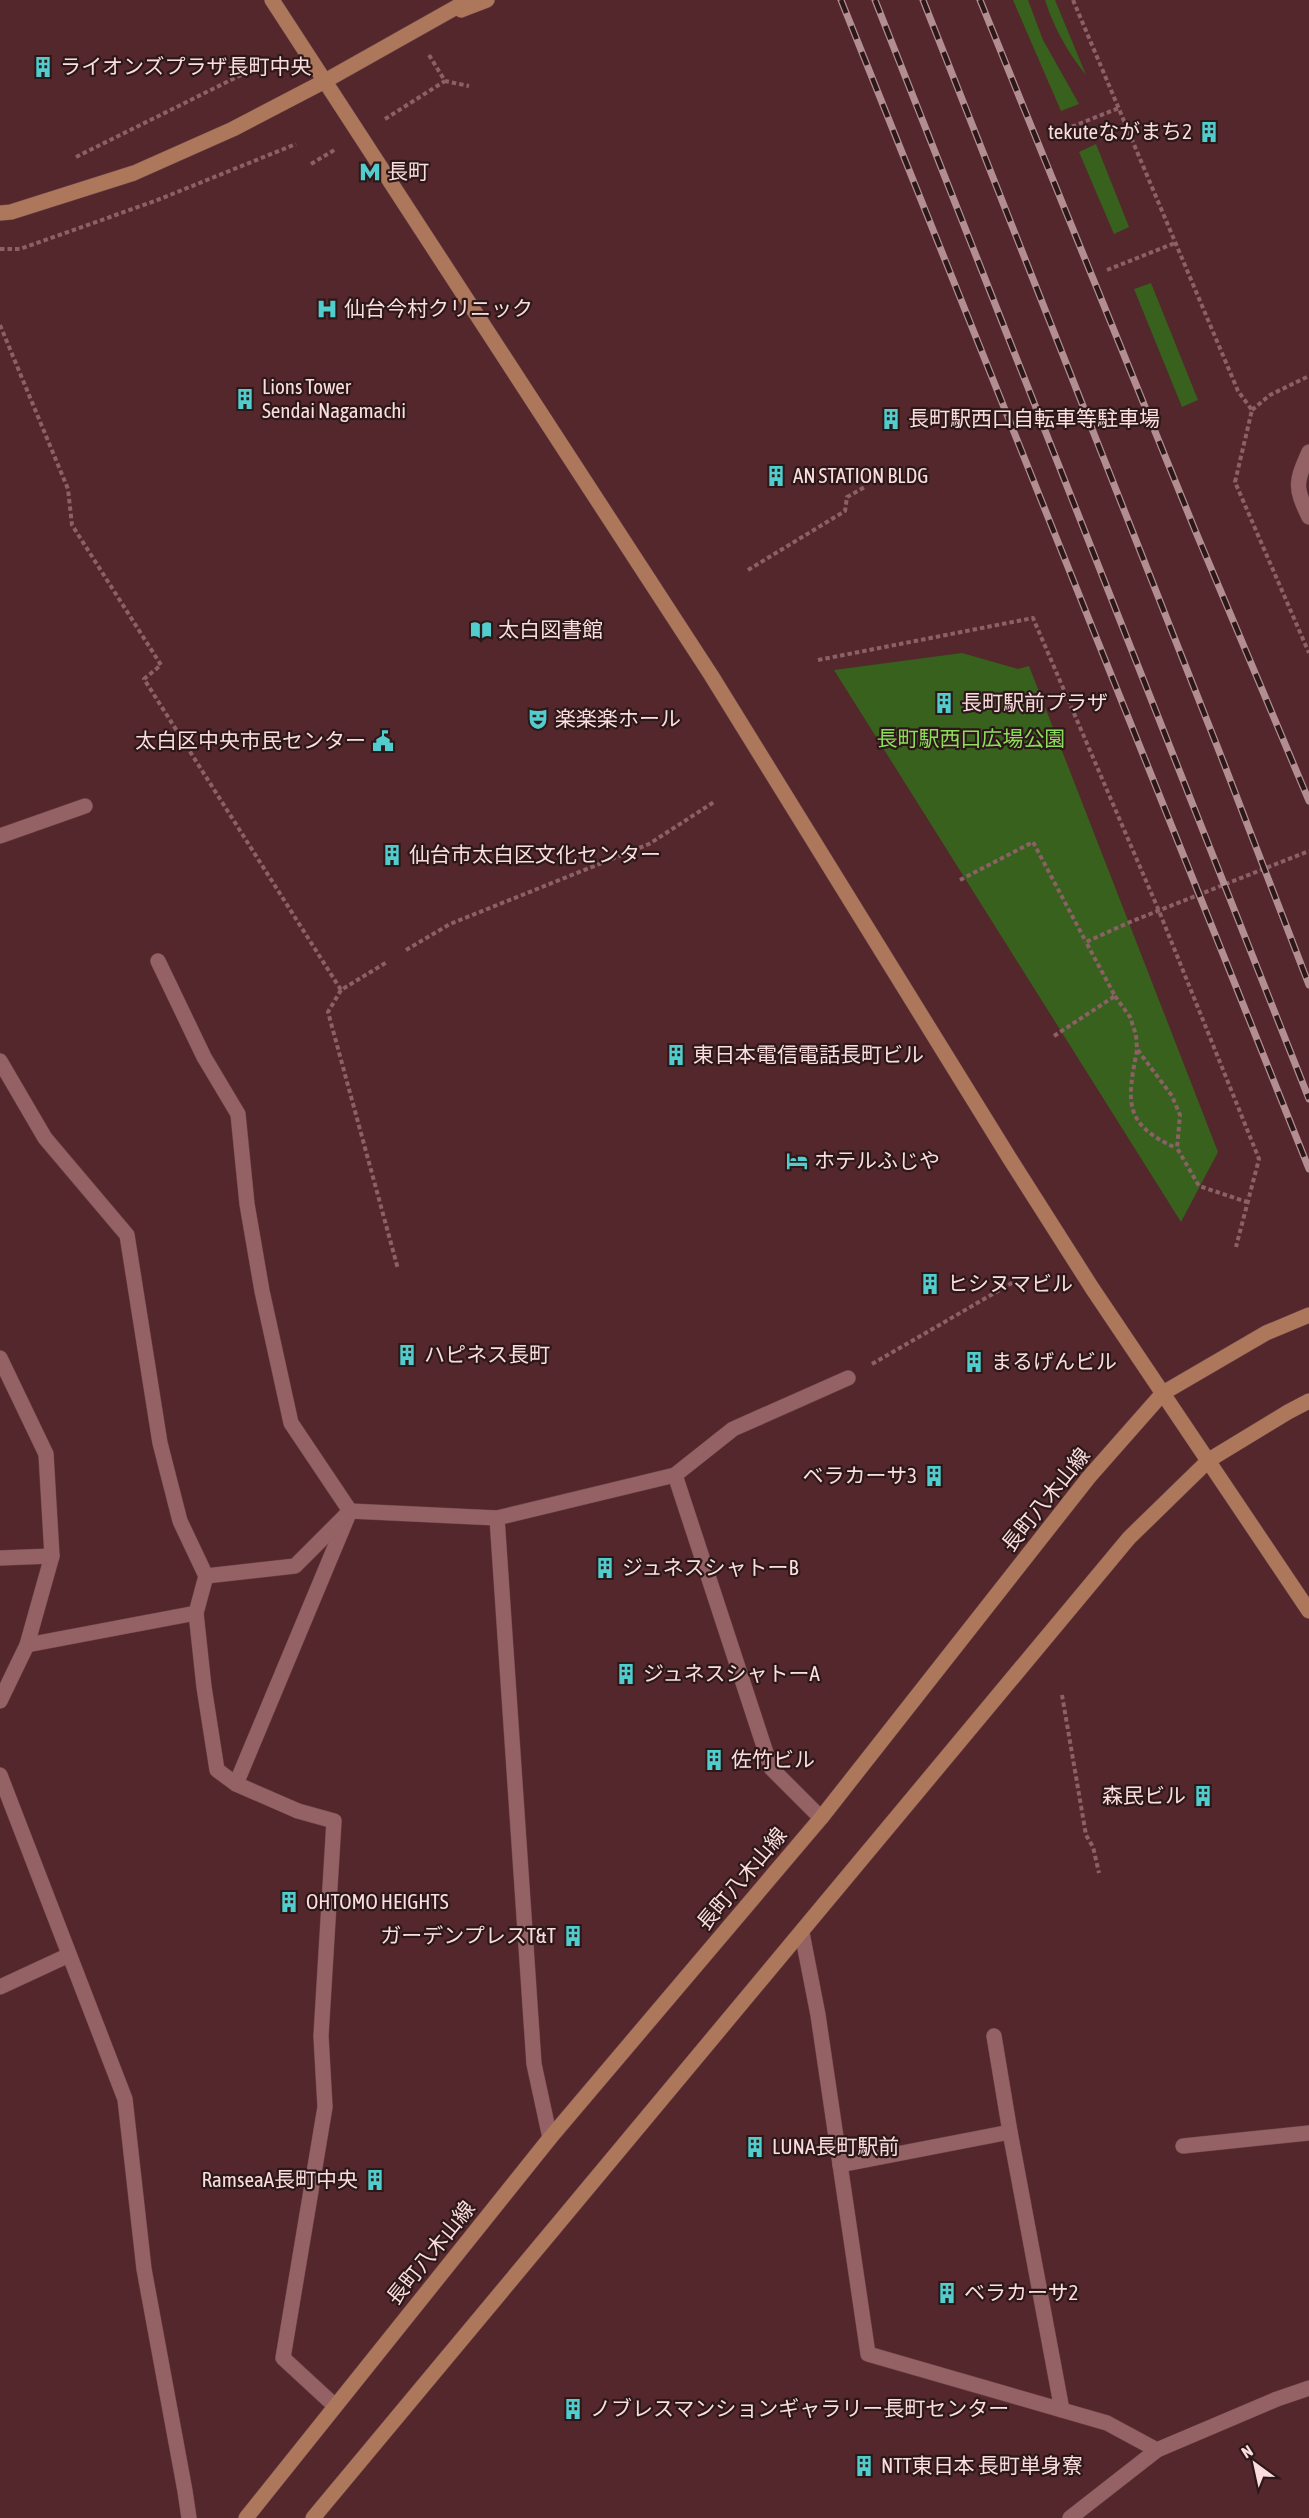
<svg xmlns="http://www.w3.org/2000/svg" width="1309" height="2518" viewBox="0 0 1309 2518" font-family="'Asap Condensed','Noto Sans JP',sans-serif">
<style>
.green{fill:#37611c}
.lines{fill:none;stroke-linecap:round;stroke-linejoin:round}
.lane-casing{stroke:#6a4449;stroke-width:16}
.street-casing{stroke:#6a4449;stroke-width:16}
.secondary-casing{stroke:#6a4449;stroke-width:16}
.path{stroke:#8a6165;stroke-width:4;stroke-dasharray:4.5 3;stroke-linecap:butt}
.lane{stroke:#946164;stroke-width:15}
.street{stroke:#946164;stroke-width:15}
.secondary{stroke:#ad775c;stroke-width:15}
.rail-casing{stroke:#b38e91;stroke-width:7}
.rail{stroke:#2c1819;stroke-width:4.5;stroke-dasharray:14;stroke-linecap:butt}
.labels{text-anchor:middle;stroke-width:4.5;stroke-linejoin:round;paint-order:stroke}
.poi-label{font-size:21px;fill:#fbddde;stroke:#2c1819;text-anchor:start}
.park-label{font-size:21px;fill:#8cdd5a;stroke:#2c1819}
.street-label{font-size:21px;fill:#fbddde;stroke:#2c1819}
</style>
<rect width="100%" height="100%" fill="#54272c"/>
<g class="green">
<path d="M1013 0H1028L1043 40 1079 104 1061 111Z"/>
<path d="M1045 0H1055L1086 75C1068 53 1054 28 1045 0Z"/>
<path d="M1096 144 1129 227 1114 234 1079 152Z"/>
<path d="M1151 283 1198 400 1182 407 1134 289Z"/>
<path d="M962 653 1018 669 1029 666 1218 1152 1181 1222 834 670Z"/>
</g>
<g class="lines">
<defs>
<path id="lane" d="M1309 452C1295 483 1295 488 1309 517"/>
<g id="street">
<path d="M0 836 85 806"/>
<path d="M158 961 204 1057 238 1114 247 1204 262 1291 291 1423 350 1511 236 1784 298 1811 334 1821 321 2036 325 2107 283 2358 335 2406"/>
<path d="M0 1061 45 1138 127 1235 160 1443 180 1521 206 1576 196 1613 204 1687 217 1770 236 1784"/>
<path d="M0 1358 46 1454 52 1556 27 1645 0 1701"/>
<path d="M675 1475 771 1768 821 1818"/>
<path d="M497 1518 534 2064 550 2138"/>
<path d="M0 1558 52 1556"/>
<path d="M206 1576 295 1566 350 1511 497 1518 675 1475 733 1429 848 1378"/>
<path d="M27 1645 196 1613"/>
<path d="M0 1775 125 2099 144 2269 185 2491 189 2518"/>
<path d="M802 1933 818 2015 868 2354 1107 2423 1157 2450"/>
<path d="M0 1987 69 1955"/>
<path d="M994 2036 1010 2132"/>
<path d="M1183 2146 1309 2133"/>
<path d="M840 2165 1010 2132 1062 2410"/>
<path d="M1070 2518 1157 2450 1277 2399 1309 2388"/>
</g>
<g id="secondary">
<path d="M272 0 711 675 1010 1159 1092 1288 1309 1611"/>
<path d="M461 10 487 0"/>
<path d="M0 213 11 212 134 173 233 129 325 81 469 0"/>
<path d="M246 2518 550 2138 821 1818 1089 1477 1163 1393 1266 1333 1309 1315"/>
<path d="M313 2518 1129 1538 1209 1460 1288 1412 1309 1401"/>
</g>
</defs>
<use href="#lane" class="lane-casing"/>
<use href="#street" class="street-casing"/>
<use href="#secondary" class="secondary-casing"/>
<g class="path">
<path d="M1073 0 1238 391 1252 410 1235 482 1309 653"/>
<path d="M429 55 445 81 469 86"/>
<path d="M385 119 445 81"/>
<path d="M1051 135 1119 108"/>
<path d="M76 157 247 72"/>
<path d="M311 164 336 149"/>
<path d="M0 249H20L155 201 296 144"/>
<path d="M1107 270 1175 243"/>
<path d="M0 325 68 489 72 525 161 665 144 679 341 990 387 962"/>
<path d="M1252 410 1270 395 1309 376"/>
<path d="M748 570 845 511 847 497 865 487"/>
<path d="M818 660 1033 618 1159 911 1259 1159 1236 1247"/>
<path d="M960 880 1033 842 1086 942"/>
<path d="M406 950 450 924 649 844 714 802"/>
<path d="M341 990 328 1012 398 1269"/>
<path d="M1115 996 1130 1017 1136 1035 1137 1049 1172 1096 1180 1115 1177 1148 1199 1186 1247 1202"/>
<path d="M1054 1036 1115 996 1086 942 1130 922 1309 851"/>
<path d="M1137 1050C1127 1102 1123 1124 1176 1148"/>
<path d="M872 1364 1017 1280"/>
<path d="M1062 1695 1086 1835 1093 1847 1099 1873"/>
</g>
<use href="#lane" class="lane"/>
<use href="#street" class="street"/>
<use href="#secondary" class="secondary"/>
<defs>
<g id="rail">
<path d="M841 0 1309 1169"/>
<path d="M875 0 1309 1099"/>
<path d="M923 0 1221 756 1309 985"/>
<path d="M980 0 1195 530 1309 801"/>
</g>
</defs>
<use href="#rail" class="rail-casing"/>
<use href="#rail" class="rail"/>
</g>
<defs>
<symbol id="building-bare" viewBox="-9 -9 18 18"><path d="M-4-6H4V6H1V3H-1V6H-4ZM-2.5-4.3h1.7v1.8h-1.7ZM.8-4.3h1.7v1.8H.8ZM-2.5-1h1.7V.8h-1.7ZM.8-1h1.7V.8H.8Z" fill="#52cdcd" stroke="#2c1819" stroke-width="2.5" paint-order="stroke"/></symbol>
<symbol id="metro-bare" viewBox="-9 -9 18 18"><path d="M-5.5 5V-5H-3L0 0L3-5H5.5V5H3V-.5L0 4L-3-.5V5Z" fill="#52cdcd" stroke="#2c1819" stroke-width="2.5" paint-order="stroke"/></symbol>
<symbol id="hospital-bare" viewBox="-9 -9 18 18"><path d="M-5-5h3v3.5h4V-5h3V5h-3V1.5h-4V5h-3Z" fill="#52cdcd" stroke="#2c1819" stroke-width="2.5" paint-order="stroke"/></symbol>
<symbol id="library-bare" viewBox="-9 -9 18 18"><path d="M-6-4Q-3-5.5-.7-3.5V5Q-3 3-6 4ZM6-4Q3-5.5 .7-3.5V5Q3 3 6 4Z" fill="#52cdcd" stroke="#2c1819" stroke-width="2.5" paint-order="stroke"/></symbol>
<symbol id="theatre-bare" viewBox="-9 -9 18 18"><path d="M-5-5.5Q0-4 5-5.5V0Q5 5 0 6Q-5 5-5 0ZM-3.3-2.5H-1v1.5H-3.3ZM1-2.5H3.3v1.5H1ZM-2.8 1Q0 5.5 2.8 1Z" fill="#52cdcd" stroke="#2c1819" stroke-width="2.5" paint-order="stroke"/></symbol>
<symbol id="civic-bare" viewBox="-9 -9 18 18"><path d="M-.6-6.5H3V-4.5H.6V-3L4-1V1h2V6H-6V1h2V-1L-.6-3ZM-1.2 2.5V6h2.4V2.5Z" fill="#52cdcd" stroke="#2c1819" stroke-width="2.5" paint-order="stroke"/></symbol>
<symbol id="hotel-bare" viewBox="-9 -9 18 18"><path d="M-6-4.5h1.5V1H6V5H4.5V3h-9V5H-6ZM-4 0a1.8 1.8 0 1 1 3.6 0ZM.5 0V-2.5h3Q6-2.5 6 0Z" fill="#52cdcd" stroke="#2c1819" stroke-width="2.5" paint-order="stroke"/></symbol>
</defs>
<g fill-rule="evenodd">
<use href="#building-bare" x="28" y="52" width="30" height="30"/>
<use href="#building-bare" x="1194" y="117" width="30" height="30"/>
<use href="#metro-bare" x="355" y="157" width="30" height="30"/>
<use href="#hospital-bare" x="312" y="294" width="30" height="30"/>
<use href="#building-bare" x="230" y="384" width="30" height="30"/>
<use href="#building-bare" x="876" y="404" width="30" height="30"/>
<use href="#building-bare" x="761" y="461" width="30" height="30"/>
<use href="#library-bare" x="466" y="615" width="30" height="30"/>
<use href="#building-bare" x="929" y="688" width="30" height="30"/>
<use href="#theatre-bare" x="523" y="704" width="30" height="30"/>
<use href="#civic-bare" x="368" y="726" width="30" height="30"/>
<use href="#building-bare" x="377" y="840" width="30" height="30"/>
<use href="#building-bare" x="661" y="1040" width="30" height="30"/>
<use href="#hotel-bare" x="782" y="1146" width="30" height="30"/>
<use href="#building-bare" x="915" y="1269" width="30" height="30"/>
<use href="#building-bare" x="392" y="1340" width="30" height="30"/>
<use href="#building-bare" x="959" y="1347" width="30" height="30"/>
<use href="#building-bare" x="919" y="1461" width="30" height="30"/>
<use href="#building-bare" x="590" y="1553" width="30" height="30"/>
<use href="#building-bare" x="611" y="1659" width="30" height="30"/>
<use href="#building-bare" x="699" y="1745" width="30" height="30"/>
<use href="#building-bare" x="1188" y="1781" width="30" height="30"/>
<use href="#building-bare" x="274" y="1887" width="30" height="30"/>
<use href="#building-bare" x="558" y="1921" width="30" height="30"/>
<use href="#building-bare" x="740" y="2132" width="30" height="30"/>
<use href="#building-bare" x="360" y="2165" width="30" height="30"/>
<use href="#building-bare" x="932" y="2278" width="30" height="30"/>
<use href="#building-bare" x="558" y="2394" width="30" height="30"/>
<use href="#building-bare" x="849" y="2451" width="30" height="30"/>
</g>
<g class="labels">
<g class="poi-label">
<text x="60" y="74">ライオンズプラザ長町中央</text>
<text x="1192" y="139" text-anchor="end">tekuteながまち2</text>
<text x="387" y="179">長町</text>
<text x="344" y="316">仙台今村クリニック</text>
<text x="262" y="394">Lions Tower<tspan x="262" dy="24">Sendai Nagamachi</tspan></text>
<text x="908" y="426">長町駅西口自転車等駐車場</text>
<text x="793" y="483">AN STATION BLDG</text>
<text x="498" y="637">太白図書館</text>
<text x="961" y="710">長町駅前プラザ</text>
<text x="555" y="726">楽楽楽ホール</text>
<text x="366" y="748" text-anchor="end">太白区中央市民センター</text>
<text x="409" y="862">仙台市太白区文化センター</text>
<text x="693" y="1062">東日本電信電話長町ビル</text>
<text x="814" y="1168">ホテルふじや</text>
<text x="947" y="1291">ヒシヌマビル</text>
<text x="424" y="1362">ハピネス長町</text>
<text x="991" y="1369">まるげんビル</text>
<text x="917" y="1483" text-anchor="end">ベラカーサ3</text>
<text x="622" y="1575">ジュネスシャトーB</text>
<text x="643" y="1681">ジュネスシャトーA</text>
<text x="731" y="1767">佐竹ビル</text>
<text x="1186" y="1803" text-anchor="end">森民ビル</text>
<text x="306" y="1909">OHTOMO HEIGHTS</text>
<text x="556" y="1943" text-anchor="end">ガーデンプレスT&amp;T</text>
<text x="772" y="2154">LUNA長町駅前</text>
<text x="358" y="2187" text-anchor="end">RamseaA長町中央</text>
<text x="964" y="2300">ベラカーサ2</text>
<text x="590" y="2416">ノブレスマンションギャラリー長町センター</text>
<text x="881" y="2473">NTT東日本 長町単身寮</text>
</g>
<g class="park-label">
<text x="971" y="746">長町駅西口広場公園</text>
</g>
<g class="street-label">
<text transform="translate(1046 1500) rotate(-51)" y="7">長町八木山線</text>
<text transform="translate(742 1879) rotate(-50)" y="7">長町八木山線</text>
<text transform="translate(431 2253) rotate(-51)" y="7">長町八木山線</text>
</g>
</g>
<g transform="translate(1255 2464) rotate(327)" stroke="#2c1819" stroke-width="4.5" paint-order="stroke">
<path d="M0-4.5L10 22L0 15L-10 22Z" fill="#fbddde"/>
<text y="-9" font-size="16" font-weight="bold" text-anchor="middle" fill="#fbddde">N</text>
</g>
</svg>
